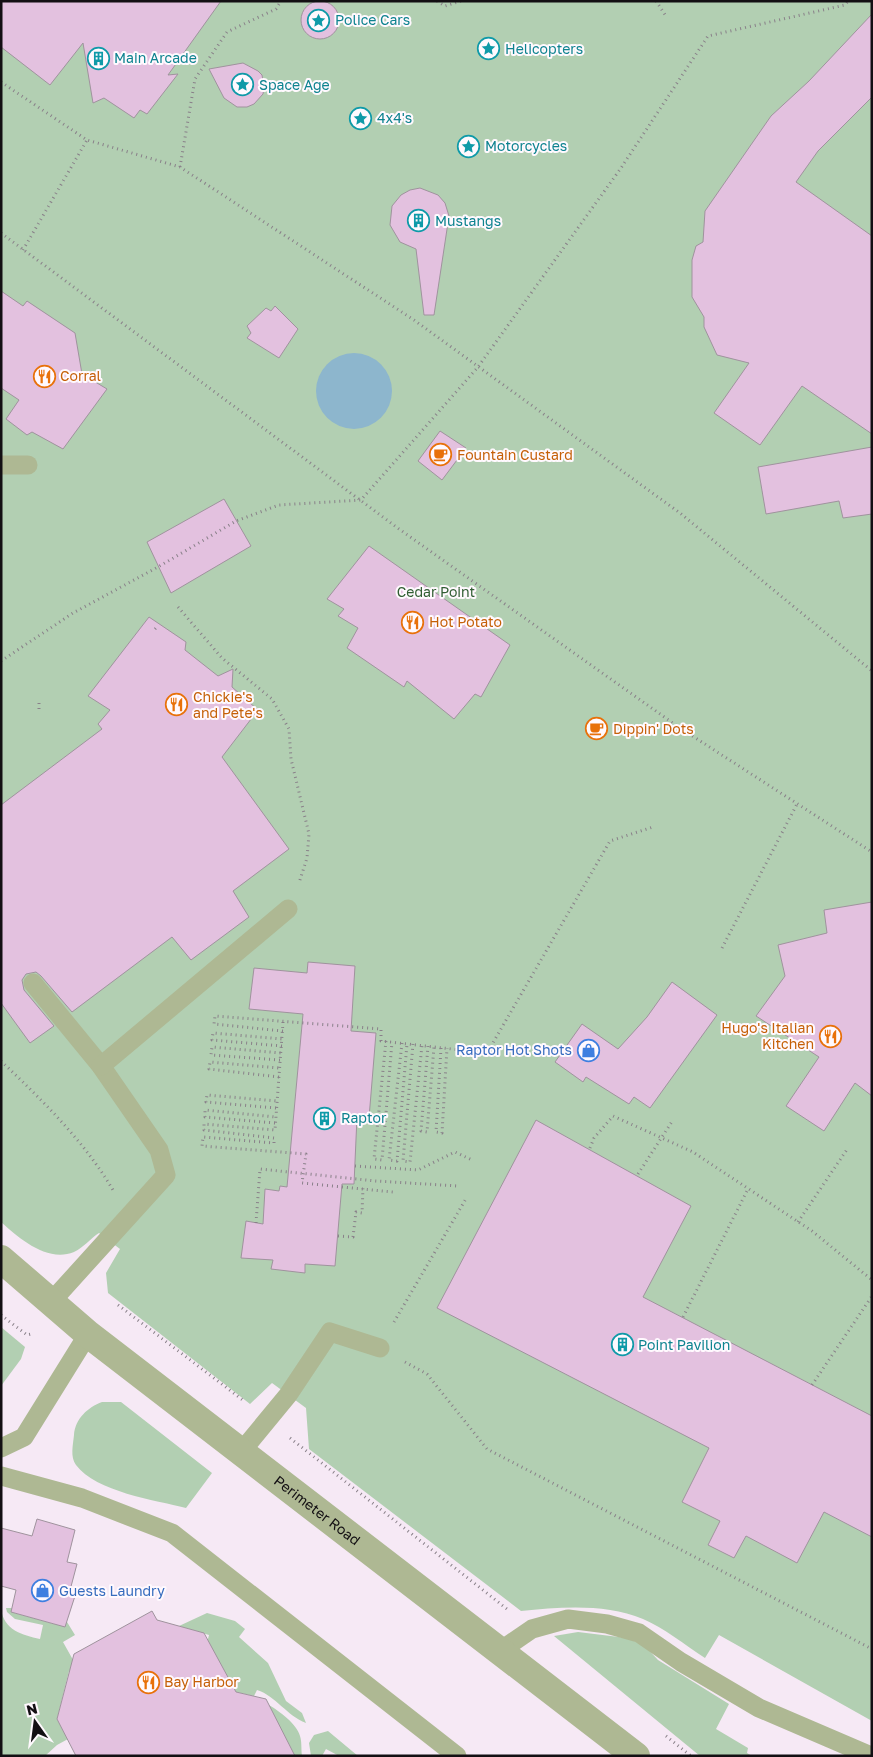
<svg xmlns="http://www.w3.org/2000/svg" width="873" height="1757" viewBox="0 0 873 1757" font-family="'Golos Text',sans-serif">
<style>
.green{fill:#b2cfb2}
.water{fill:#8db6cd}
.building{fill:#e3c1df;stroke:#9f939d}
.lines{fill:none;stroke-linecap:round;stroke-linejoin:round}
.path{stroke:#898089;stroke-width:3;stroke-dasharray:1 4;stroke-linecap:butt}
.service{stroke:#aeb893;stroke-width:19}
.minor{stroke:#aeb893;stroke-width:28}
.labels{text-anchor:middle;stroke-width:4;stroke-linejoin:round;paint-order:stroke}
.culture-label{font-size:14px;fill:#0d838f;stroke:#fff9fe;text-anchor:start}
.food-label{font-size:14px;fill:#c56008;stroke:#fff9fe;text-anchor:start}
.park-label{font-size:14px;fill:#305d32;stroke:#fff9fe}
.shop-label{font-size:14px;fill:#366cbe;stroke:#fff9fe;text-anchor:end}
.street-label{font-size:14px;fill:#130f13;stroke:#fff9fe}
</style>
<rect width="100%" height="100%" fill="#f6e9f5"/>
<g class="green">
<path d="M1 1H872V1721L719 1635 705 1658C685 1645 664 1628 643 1619 605 1603 560 1607 521 1611L309 1449 306 1408 272 1383 250 1404 108 1293 106 1273 120 1249 99 1233C91 1238 83 1248 74 1252 47 1263 19 1238 1 1222Z"/>
<path d="M1 1327 25 1347 21 1359 1 1386Z"/>
<path d="M102 1402H121L212 1473 186 1508C155 1500 96 1492 76 1465 70 1457 73 1445 74 1435 75 1419 88 1407 102 1402Z"/>
<path d="M6 1608H12L11 1612 54 1624 55 1619 67 1622 75 1635 63 1642 77 1667 69 1671 57 1719 68 1739 57 1745 45 1756H1V1609C4 1630 22 1635 40 1639L43 1625 15 1619 7 1612Z"/>
<path d="M207 1613 235 1621 245 1629 239 1637 268 1663 286 1701 302 1713 306 1723C287 1716 276 1696 257 1690L254 1696 236 1692 206 1647 209 1635 179 1626Z"/>
<path d="M578 1632 627 1638 644 1645 658 1660 729 1704 716 1729 748 1748 747 1753 752 1756H700L554 1636Z"/>
<path d="M269 1705C279 1711 297 1724 300 1736 302 1742 301 1749 302 1756H277Z"/>
<path d="M328 1731 358 1756H339L326 1749 322 1756H311L309 1743 314 1735Z"/>
</g>
<circle class="water" cx="354" cy="391" r="38"/>
<g class="building">
<path d="M1 1H221L168 75 178 74 147 114 140 110 134 118 104 98 93 103 83 43 50 85 1 47Z"/>
<circle cx="320" cy="20" r="19"/>
<path d="M872 14V97L818 151 796 182 872 236V434L802 386 760 445 714 413 749 363 717 355 704 327V317L692 297V260L696 246 703 242 705 211 771 116 809 81Z"/>
<path d="M243 63 258 71 262 75 264 87 263 94 254 104 247 107H237L224 98 209 69Z"/>
<path d="M420 188 438 195 445 203 449 216 434 315H424L416 249 400 242 390 225 392 206 401 195 410 190Z"/>
<path d="M1 291 23 306 27 301 75 333 82 374 107 389 63 449 32 432 27 435 6 419 19 400 1 388Z"/>
<path d="M275 306 298 329 279 358 247 338 251 333 247 326 266 308 271 311Z"/>
<path d="M440 431 466 448 442 480 418 461Z"/>
<path d="M872 447V514L843 518 839 501 766 514 758 467Z"/>
<path d="M224 499 251 546 171 593 147 542Z"/>
<path d="M369 546 510 645 481 697 475 694 454 719 407 681 404 687 347 648 358 628 338 616 344 609 327 599Z"/>
<path d="M149 617 186 642 185 650 218 676 233 669 232 687 258 710 222 757 289 849 233 891 249 917 191 960 172 937 72 1012 41 976 36 972 26 974 22 980 24 990 54 1026 30 1043 1 1003V805L102 729 98 724 110 710 88 696Z"/>
<path d="M872 902V1096L855 1083 824 1131 786 1106 819 1057 756 1016 785 976 778 945 827 933 824 910Z"/>
<path d="M308 962 355 966 351 1031 376 1033 369 1118 357 1117 354 1184H342L335 1266 305 1264V1273L271 1269 273 1260 241 1258 246 1221 263 1224 265 1189 279 1191 280 1186 287 1187 303 1014 249 1009 254 968 307 973Z"/>
<path d="M672 982 717 1015 650 1108 634 1097 629 1104 586 1077 583 1082 555 1062 582 1024 618 1049 647 1017Z"/>
<path d="M536 1120 691 1206 643 1297 872 1416V1537L824 1512 797 1563 746 1536 734 1558 708 1545 720 1521 682 1502 709 1448 437 1308Z"/>
<path d="M37 1519 75 1530 67 1562 77 1564 69 1594 75 1596 65 1627 11 1612 16 1590 1 1586V1528L32 1536Z"/>
<path d="M152 1611 157 1620 204 1633 236 1692 266 1699 295 1756H76L57 1719 74 1654Z"/>
</g>
<g class="lines">
<g class="path">
<path d="M437 1 445 6 461 1"/>
<path d="M656 1 666 16"/>
<path d="M1 82 87 140 180 167 414 320 680 513 872 671"/>
<path d="M180 167 195 79 227 32 276 9 281 1"/>
<path d="M1 233 399 529 677 726 872 852"/>
<path d="M23 250 87 140"/>
<path d="M178 607 222 658 272 699 289 729 291 759 309 834 307 858 299 883"/>
<path d="M155 629 158 626"/>
<path d="M1 661 73 613 158 567 236 521 279 505 361 500 478 367 621 168 708 36 845 5 848 1"/>
<path d="M39 709V703"/>
<path d="M722 948 797 804"/>
<path d="M283 1022 275 1130 204 1124V1130L274 1138V1143L203 1137 202 1146 306 1154 302 1183 393 1192"/>
<path d="M283 1031 214 1024 215 1016 381 1029V1041L487 1053 610 841 653 827"/>
<path d="M386 1041 374 1159 382 1160 392 1042"/>
<path d="M402 1043 389 1160 397 1161 407 1044"/>
<path d="M413 1044 403 1161 410 1162 422 1045"/>
<path d="M282 1046 212 1040 213 1033 282 1039"/>
<path d="M428 1046 421 1131 427 1132 434 1047"/>
<path d="M441 1048 436 1132 442 1133 447 1048"/>
<path d="M280 1060 211 1055 212 1047 281 1053"/>
<path d="M1 1061C43 1101 84 1141 113 1190"/>
<path d="M279 1077 209 1069 210 1062 279 1068"/>
<path d="M276 1108 206 1102 207 1095 277 1101"/>
<path d="M275 1123 205 1117V1110L275 1117"/>
<path d="M590 1148 594 1138 613 1116 693 1152 812 1231 872 1280"/>
<path d="M355 1166 418 1170 455 1152 472 1160"/>
<path d="M638 1174 673 1120"/>
<path d="M798 1222 848 1148"/>
<path d="M256 1223 260 1169 376 1181 458 1186"/>
<path d="M338 1236 353 1237 356 1212 362 1213 363 1188"/>
<path d="M118 1305 244 1401"/>
<path d="M1 1315 27 1335 31 1334"/>
<path d="M683 1317 748 1189"/>
<path d="M394 1322 467 1197"/>
<path d="M405 1362 427 1374 487 1449 872 1649"/>
<path d="M812 1385 872 1296"/>
<path d="M290 1438 507 1609"/>
<path d="M666 1736 691 1756"/>
</g>
<g class="service">
<path d="M1 465H28"/>
<path d="M33 983 101 1066 159 1150 166 1175 51 1302"/>
<path d="M101 1066 288 909"/>
<path d="M1 1448 24 1437 88 1334"/>
<path d="M241 1452 288 1395 330 1332 380 1348"/>
<path d="M1 1476 82 1498 172 1533 457 1756"/>
<path d="M500 1651 532 1629 568 1619 607 1624 639 1633 681 1662 759 1708 871 1756"/>
</g>
<path class="minor" id="s1" d="M1 1259 88 1334 636 1756"/>
</g>
<defs>
<symbol id="sight-ring" viewBox="-11 -11 22 22"><circle r="9.5" fill="#fff9fe" stroke="#0f9aa8" stroke-width="1.5"/><path d="M0-6L1.8-2.2L6-1.7L2.9 1.2L3.7 5.4L0 3.3L-3.7 5.4L-2.9 1.2L-6-1.7L-1.8-2.2Z" fill="#0f9aa8"/></symbol>
<symbol id="building-ring" viewBox="-11 -11 22 22"><circle r="9.5" fill="#fff9fe" stroke="#0f9aa8" stroke-width="1.5"/><path d="M-4-6H4V6H1V3H-1V6H-4ZM-2.5-4.3h1.7v1.8h-1.7ZM.8-4.3h1.7v1.8H.8ZM-2.5-1h1.7V.8h-1.7ZM.8-1h1.7V.8H.8Z" fill="#0f9aa8"/></symbol>
<symbol id="restaurant-ring" viewBox="-11 -11 22 22"><circle r="9.5" fill="#fff9fe" stroke="#e8710a" stroke-width="1.5"/><path d="M-5-6h1v4h1v-4h1v4h1v-4h1v5L-1.5 .5V6h-2V.5L-5-1ZM5-6V6H3V1.5H1.5Q1.5-4 5-6Z" fill="#e8710a"/></symbol>
<symbol id="cafe-ring" viewBox="-11 -11 22 22"><circle r="9.5" fill="#fff9fe" stroke="#e8710a" stroke-width="1.5"/><path d="M-5.5-4.5H6V0H3Q3 3.5 0 3.5H-2.5Q-5.5 3.5-5.5 0ZM3-3.2v2h1.7v-2ZM-6 4.5H4V6H-6Z" fill="#e8710a"/></symbol>
<symbol id="shop-ring" viewBox="-11 -11 22 22"><circle r="9.5" fill="#fff9fe" stroke="#3f7fe0" stroke-width="1.5"/><path d="M-5-2.5h2.3a2.7 3.5 0 0 1 5.4 0H5L5.5 6h-11ZM-1.5-2.5h3a1.5 2.3 0 0 0-3 0Z" fill="#3f7fe0"/></symbol>
</defs>
<g fill-rule="evenodd">
<use href="#sight-ring" x="306" y="8" width="25" height="25"/>
<use href="#sight-ring" x="476" y="36" width="25" height="25"/>
<use href="#building-ring" x="86" y="46" width="25" height="25"/>
<use href="#sight-ring" x="230" y="72" width="25" height="25"/>
<use href="#sight-ring" x="348" y="106" width="25" height="25"/>
<use href="#sight-ring" x="456" y="134" width="25" height="25"/>
<use href="#building-ring" x="406" y="208" width="25" height="25"/>
<use href="#restaurant-ring" x="32" y="364" width="25" height="25"/>
<use href="#cafe-ring" x="428" y="442" width="25" height="25"/>
<use href="#restaurant-ring" x="400" y="610" width="25" height="25"/>
<use href="#restaurant-ring" x="164" y="692" width="25" height="25"/>
<use href="#cafe-ring" x="584" y="716" width="25" height="25"/>
<use href="#restaurant-ring" x="818" y="1024" width="25" height="25"/>
<use href="#shop-ring" x="576" y="1038" width="25" height="25"/>
<use href="#building-ring" x="312" y="1106" width="25" height="25"/>
<use href="#building-ring" x="610" y="1332" width="25" height="25"/>
<use href="#shop-ring" x="30" y="1578" width="25" height="25"/>
<use href="#restaurant-ring" x="136" y="1670" width="25" height="25"/>
</g>
<g class="labels">
<g class="culture-label">
<text x="335" y="25">Police Cars</text>
<text x="505" y="54">Helicopters</text>
<text x="114" y="63">Main Arcade</text>
<text x="259" y="90">Space Age</text>
<text x="377" y="123">4x4's</text>
<text x="485" y="151">Motorcycles</text>
<text x="435" y="226">Mustangs</text>
<text x="341" y="1123">Raptor</text>
<text x="638" y="1350">Point Pavilion</text>
</g>
<g class="food-label">
<text x="60" y="381">Corral</text>
<text x="457" y="460">Fountain Custard</text>
<text x="429" y="627">Hot Potato</text>
<text x="193" y="702">Chickie's<tspan x="193" dy="16">and Pete's</tspan></text>
<text x="613" y="734">Dippin' Dots</text>
<text x="814" y="1033" text-anchor="end">Hugo's Italian<tspan x="814" dy="16">Kitchen</tspan></text>
<text x="164" y="1687">Bay Harbor</text>
</g>
<g class="park-label">
<text x="436" y="597">Cedar Point</text>
</g>
<g class="shop-label">
<text x="572" y="1055">Raptor Hot Shots</text>
<text x="59" y="1596" text-anchor="start">Guests Laundry</text>
</g>
<g class="street-label">
<text dy="5" stroke="none"><textPath href="#s1" startOffset="404">Perimeter Road</textPath></text>
</g>
</g>
<rect width="873" height="1757" fill="none" stroke="#130f13" stroke-width="5"/>
<g transform="translate(35 1722) rotate(346)" stroke="#fff9fe" stroke-width="4" paint-order="stroke">
<path d="M0-4L9 19L0 12L-9 19Z" fill="#130f13"/>
<text y="-8" font-size="14" font-weight="bold" text-anchor="middle" fill="#130f13">N</text>
</g>
</svg>
